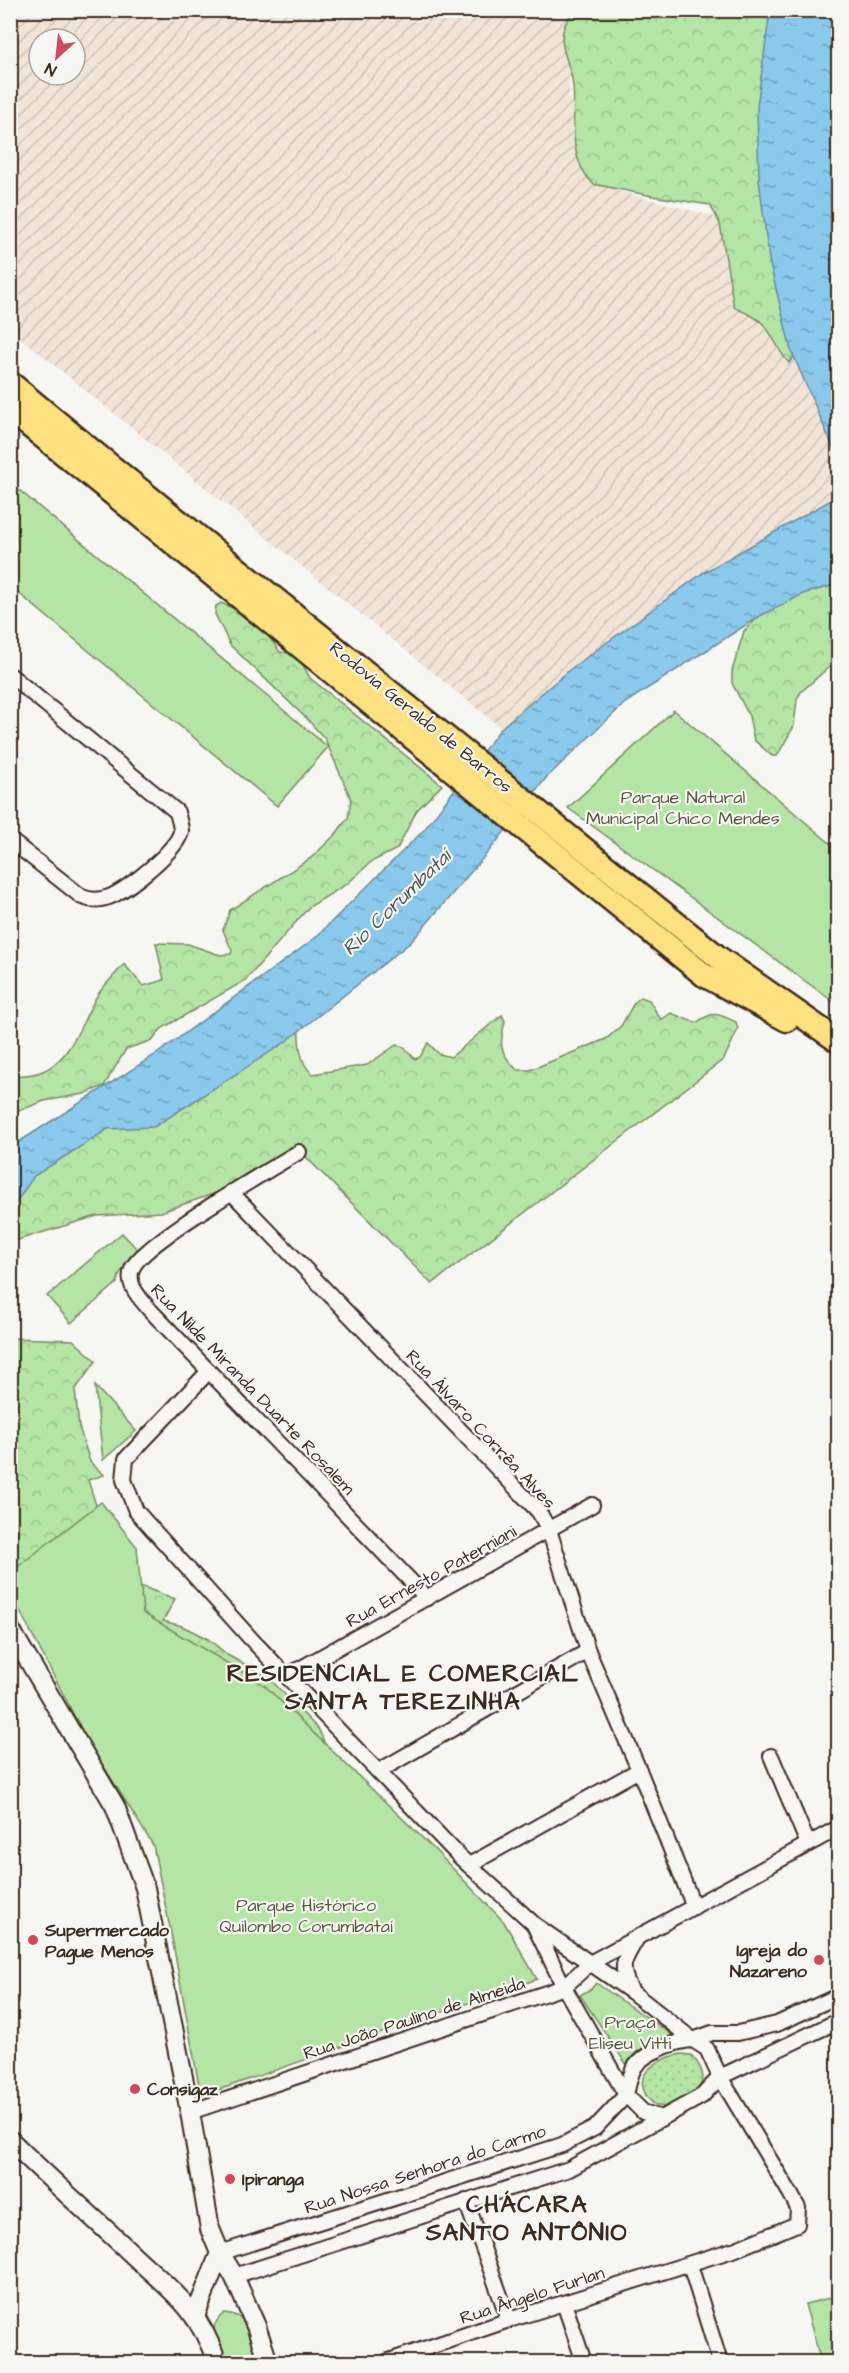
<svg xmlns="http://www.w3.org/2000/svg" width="849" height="2373" viewBox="0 0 849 2373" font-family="'Architects Daughter',sans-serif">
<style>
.industrial{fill:url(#industrial-furrows);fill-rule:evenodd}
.grass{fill:url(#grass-dots);stroke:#788862;stroke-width:1.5}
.forest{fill:url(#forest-crowns);stroke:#788862;stroke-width:1.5}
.green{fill:#b4e5a5;stroke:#788862;stroke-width:1.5}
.water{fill:url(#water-ripples);stroke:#6a8999;stroke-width:1.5}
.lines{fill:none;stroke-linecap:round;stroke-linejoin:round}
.minor-casing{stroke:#3b2a1e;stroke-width:18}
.tertiary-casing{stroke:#3b2a1e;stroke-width:22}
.trunk-casing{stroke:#3b2a1e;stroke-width:27}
.minor{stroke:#f6f6f2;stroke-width:14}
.tertiary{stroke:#f6f6f2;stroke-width:18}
.trunk{stroke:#fde080;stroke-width:22}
.poi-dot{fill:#d1495b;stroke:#f6f6f2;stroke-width:2}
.labels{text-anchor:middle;stroke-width:4.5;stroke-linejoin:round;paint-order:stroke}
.street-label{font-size:18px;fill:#3b2a1e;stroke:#f6f6f2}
.park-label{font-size:18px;fill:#595940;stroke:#f6f6f2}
.poi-label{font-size:18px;font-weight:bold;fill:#3b2a1e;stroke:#f6f6f2;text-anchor:start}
.water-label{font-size:20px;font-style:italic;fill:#4f5251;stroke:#f6f6f2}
.district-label{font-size:24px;font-weight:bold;letter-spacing:1.5px;fill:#3b2a1e;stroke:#f6f6f2}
</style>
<defs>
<pattern id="industrial-furrows" width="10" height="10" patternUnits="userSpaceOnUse" patternTransform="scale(1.5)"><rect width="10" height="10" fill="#f1e4d7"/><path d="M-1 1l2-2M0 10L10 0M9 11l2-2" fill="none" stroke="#d0c4b8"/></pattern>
<pattern id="grass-dots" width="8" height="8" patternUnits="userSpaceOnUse" patternTransform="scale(1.5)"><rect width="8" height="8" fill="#b4e5a5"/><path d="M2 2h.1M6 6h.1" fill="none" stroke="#9cc58e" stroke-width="1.8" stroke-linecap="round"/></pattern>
<pattern id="forest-crowns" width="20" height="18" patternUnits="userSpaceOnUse" patternTransform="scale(1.5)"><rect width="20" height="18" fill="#b4e5a5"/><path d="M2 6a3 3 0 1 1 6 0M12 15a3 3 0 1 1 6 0" fill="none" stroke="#9cc58e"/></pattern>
<pattern id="water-ripples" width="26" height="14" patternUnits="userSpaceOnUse" patternTransform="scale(1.5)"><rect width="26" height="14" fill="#8ac9eb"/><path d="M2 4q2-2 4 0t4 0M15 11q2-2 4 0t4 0" fill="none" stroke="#72a3be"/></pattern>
</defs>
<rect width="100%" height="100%" fill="#f6f6f2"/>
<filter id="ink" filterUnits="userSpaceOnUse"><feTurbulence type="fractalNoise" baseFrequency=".0167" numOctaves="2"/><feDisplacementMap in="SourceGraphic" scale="12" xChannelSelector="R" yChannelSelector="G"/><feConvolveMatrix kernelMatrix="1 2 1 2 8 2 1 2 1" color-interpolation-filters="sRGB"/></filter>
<g filter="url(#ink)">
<path class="industrial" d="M10 11H572L569 99 622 130 604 187 765 230 791 350 838 459V496L703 573 573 667 501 728 11 330ZM39 39H75V75H39Z"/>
<path class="grass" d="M681 2054 691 2055C710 2075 705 2089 681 2101 675 2104 667 2108 659 2106 654 2105 649 2100 646 2095 632 2071 662 2058 681 2054Z"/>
<g class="forest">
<path d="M574 11H804L799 350 789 363C778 352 774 335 763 324 756 316 743 312 734 307L720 224 710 205 652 196 593 184C566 156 576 120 573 86 572 67 557 46 564 27 566 21 571 16 574 11Z"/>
<path d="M838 568V659L801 692 797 699 794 726 777 756H772L754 740 749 716 732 683V671L744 631 783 593Z"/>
<path d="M221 603 255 618 280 652C300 653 301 662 310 678L442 785 417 810 397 849 371 862 347 884 309 907 246 980 161 1029 153 1040 126 1049 104 1086 84 1094 44 1101 11 1114 10 1078C20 1074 33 1076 43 1071 71 1060 82 1020 97 996 104 985 116 974 124 964L143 986 164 980 156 943 188 944 220 955 231 954 232 951 223 930 230 910 311 858 335 835 348 818 351 799 325 739 309 721 230 645 215 614 216 606Z"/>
<path d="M641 997 649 1000 661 1020 671 1013 696 1023C714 1010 718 1014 736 1022L738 1029 724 1059 432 1284 297 1148 219 1192 161 1212 97 1216 11 1242V1176L300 1011C298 1030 296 1062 313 1074L367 1065 396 1045 404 1047 415 1059 420 1057 428 1043 439 1054 451 1057 502 1015 505 1021C499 1045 499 1052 517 1070H530L606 1039 621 1026 634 1003Z"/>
<path d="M11 1338 73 1340 96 1361 75 1390 79 1427 90 1462 104 1475 88 1480 103 1527 87 1566 175 1599 163 1621 182 1626 208 1639 229 1656 267 1676 319 1730 327 1749 11 1602Z"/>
</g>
<g class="green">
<path d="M19 490 328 747 277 806 11 587V502Z"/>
<path d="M674 710 838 850V1005L568 808Z"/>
<path d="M122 1233 139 1251 120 1273 117 1283 71 1323 47 1296Z"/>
<path d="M95 1386 136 1431 103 1460Z"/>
<path d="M101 1502 137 1547 143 1613 264 1685 434 1849 504 1922 537 1979 201 2096 172 1938 153 1845 86 1738 11 1594V1572Z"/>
<path d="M596 1983 674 2036 644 2049 626 2064 580 1995 591 1989Z"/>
<path d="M838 2296V2362H821L805 2304Z"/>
<path d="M224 2313C253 2315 251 2338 259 2362H226C217 2343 204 2330 224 2313Z"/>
</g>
<g class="water">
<path d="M770 11H838V459L791 350 769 260 759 179 757 107Z"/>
<path d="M838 496V584L803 594 758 617 625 703 546 778 494 845 411 942 284 1043 154 1127 108 1129 34 1176 11 1210V1147L158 1053 314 939 424 830 501 728 573 667 703 573Z"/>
</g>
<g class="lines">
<defs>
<g id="minor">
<path d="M10 675 177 812C178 817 181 825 181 831 179 849 126 891 109 897 99 900 92 901 82 897L10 840"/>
<path d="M299 1152C270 1169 141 1244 132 1269 126 1285 140 1298 149 1309L427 1598"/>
<path d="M231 1192 539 1512 549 1530 588 1651 639 1770 694 1907"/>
<path d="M209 1371 126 1459 124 1480 136 1511 252 1640 461 1858 535 1925 632 1992 693 2040 712 2033H738L777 2024 838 1996"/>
<path d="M287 1676 592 1505"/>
<path d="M771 1756 808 1844"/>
<path d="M379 1771 588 1651"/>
<path d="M469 1865 639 1770"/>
<path d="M631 1990C618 1965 624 1961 637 1938"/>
<path d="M693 2040 707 2049 720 2077 702 2096 662 2118 643 2112 626 2095C628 2087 630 2075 634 2068 644 2052 676 2041 693 2040Z"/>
<path d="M190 2112 564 1987 590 1963 838 1828"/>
<path d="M466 2201 509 2320"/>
<path d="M220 2253 562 2145 595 2128 626 2095 564 1987 535 1927"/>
<path d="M690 2265 720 2362"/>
<path d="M234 2276 569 2169 662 2118"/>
<path d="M564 2303 584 2362"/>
<path d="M386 2362 509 2320 736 2249 797 2224 798 2208 790 2193 720 2077 838 2021"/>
</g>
<g id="tertiary">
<path d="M10 1629 115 1806 145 1888 190 2112 210 2229 220 2253 234 2276 256 2326 268 2362"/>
<path d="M10 2140C49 2179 91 2215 131 2253 172 2292 197 2305 217 2362"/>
<path d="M195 2316 220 2253"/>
</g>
<g id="trunk">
<path d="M10 383 92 451 719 958 838 1041"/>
<path d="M10 410 704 975 787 1020"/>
</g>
</defs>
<use href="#minor" class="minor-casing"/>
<use href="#tertiary" class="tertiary-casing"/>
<use href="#trunk" class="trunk-casing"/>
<use href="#minor" class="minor"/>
<use href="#tertiary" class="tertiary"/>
<use href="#trunk" class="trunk"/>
</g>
</g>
<g class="poi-dot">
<circle cx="33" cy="1940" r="6"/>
<circle cx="819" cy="1960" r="6"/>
<circle cx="135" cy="2089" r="6"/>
<circle cx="230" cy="2179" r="6"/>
</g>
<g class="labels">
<g class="street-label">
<text transform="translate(421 717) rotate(39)" y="6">Rodovia Geraldo de Barros</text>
<text transform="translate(253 1389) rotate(46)" y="6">Rua Nilde Miranda Duarte Rosalem</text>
<text transform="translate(481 1429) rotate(47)" y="6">Rua Álvaro Corrêa Alves</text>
<text transform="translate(431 1576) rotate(-29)" y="6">Rua Ernesto Paterniani</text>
<text transform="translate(414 2018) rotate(-18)" y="6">Rua João Paulino de Almeida</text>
<text transform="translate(425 2169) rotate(-18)" y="6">Rua Nossa Senhora do Carmo</text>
<text transform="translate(532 2295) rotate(-18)" y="6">Rua Ângelo Furlan</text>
</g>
<g class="park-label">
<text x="683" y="803">Parque Natural<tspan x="683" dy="21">Municipal Chico Mendes</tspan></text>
<text x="306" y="1911">Parque Histórico<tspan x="306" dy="21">Quilombo Corumbataí</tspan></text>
<text x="630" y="2028">Praça<tspan x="630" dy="21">Eliseu Vitti</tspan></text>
</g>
<g class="poi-label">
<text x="45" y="1936">Supermercado<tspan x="45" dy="21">Pague Menos</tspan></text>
<text x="807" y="1956" text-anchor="end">Igreja do<tspan x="807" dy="21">Nazareno</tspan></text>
<text x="147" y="2095">Consigaz</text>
<text x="242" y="2185">Ipiranga</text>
</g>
<g class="water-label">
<text transform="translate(396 902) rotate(-44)" y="7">Rio Corumbataí</text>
</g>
<g class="district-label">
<text x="403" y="1681">RESIDENCIAL E COMERCIAL<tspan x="403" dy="28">SANTA TEREZINHA</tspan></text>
<text x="527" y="2212">CHÁCARA<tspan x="527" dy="28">SANTO ANTÔNIO</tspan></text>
</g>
</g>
<rect width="849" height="2373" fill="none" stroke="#f6f6f2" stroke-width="36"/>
<rect x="18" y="18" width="813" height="2337" fill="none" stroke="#3b2a1e" stroke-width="2" filter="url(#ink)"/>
<g transform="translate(57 57) rotate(207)"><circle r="28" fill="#f6f6f2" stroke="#aba49d" stroke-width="1.5"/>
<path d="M0-4.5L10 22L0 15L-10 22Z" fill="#d1495b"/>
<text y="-9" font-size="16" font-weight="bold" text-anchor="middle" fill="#3b2a1e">N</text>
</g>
</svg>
